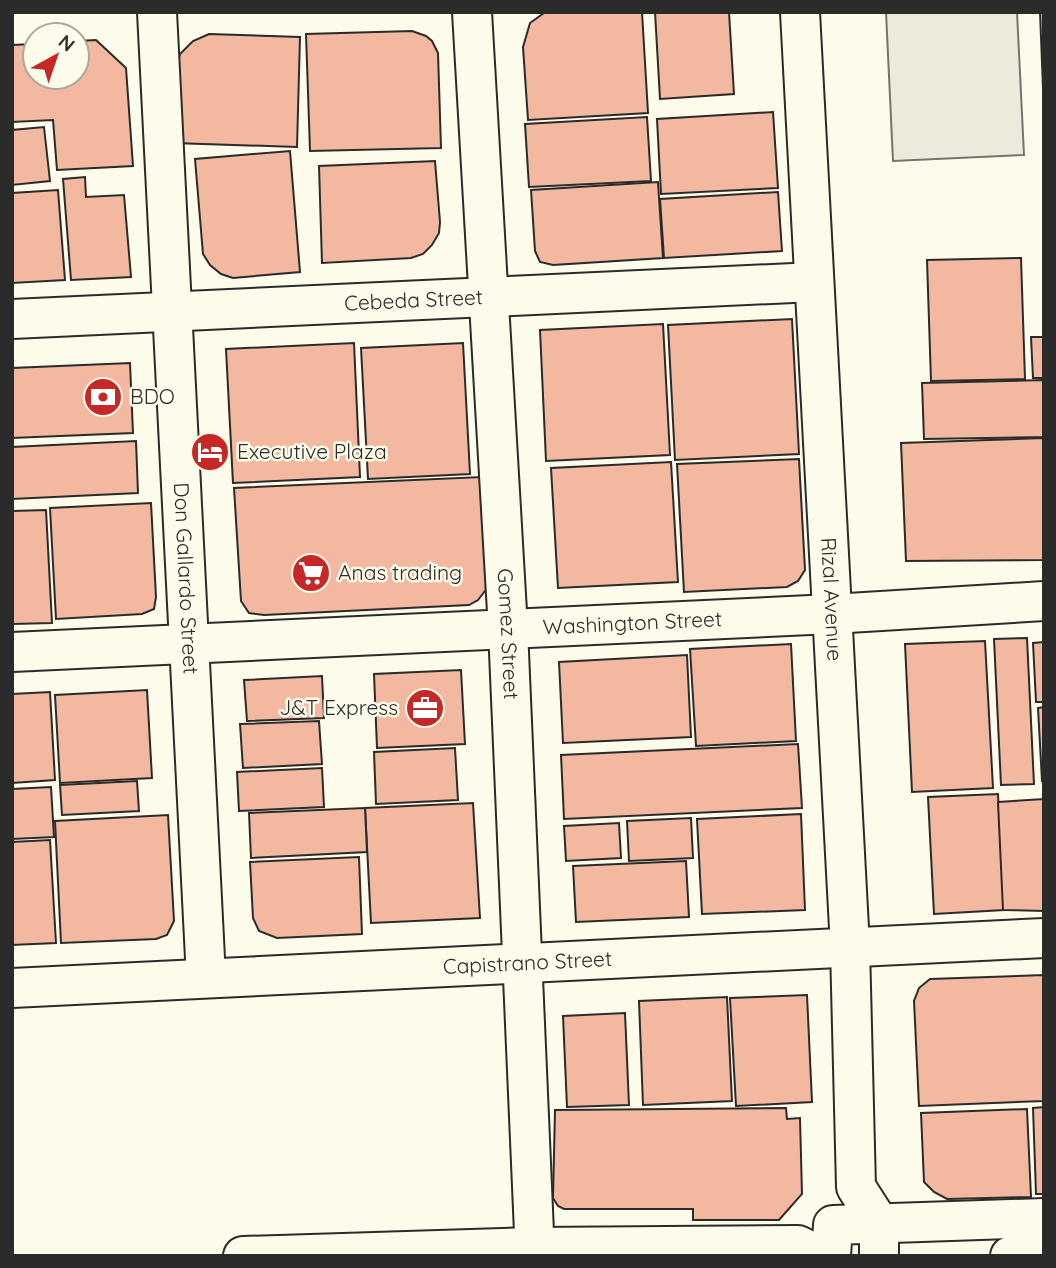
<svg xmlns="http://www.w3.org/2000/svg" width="1056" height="1268" viewBox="0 0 1056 1268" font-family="Quicksand,sans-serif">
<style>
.parking{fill:#eceadb;stroke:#74746e;stroke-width:2}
.building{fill:#f2b8a0;stroke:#2b2b2b;stroke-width:2}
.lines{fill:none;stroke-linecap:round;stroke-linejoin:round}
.street-casing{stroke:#2b2b2b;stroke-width:42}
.secondary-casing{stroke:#2b2b2b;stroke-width:42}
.primary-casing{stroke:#2b2b2b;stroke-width:42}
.street{stroke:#fdfbea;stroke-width:38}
.secondary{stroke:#fdfbea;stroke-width:38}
.primary{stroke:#fdfbea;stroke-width:38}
.labels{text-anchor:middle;stroke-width:5;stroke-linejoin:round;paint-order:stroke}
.street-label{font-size:21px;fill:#2b2b2b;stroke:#fdfbea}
.poi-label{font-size:21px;fill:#2b2b2b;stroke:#fdfbea;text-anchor:start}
</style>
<rect width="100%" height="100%" fill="#fdfbea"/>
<path class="parking" d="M886 12H1017L1024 155 893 161Z"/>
<g class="building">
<path d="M557 12H642L648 113 528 120 523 47 530 23 544 13Z"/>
<path d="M655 12H729L734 94 660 99Z"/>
<path d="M1040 12H1044V113Z"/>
<path d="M412 31 426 36 432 41 438 53 441 148 310 151 306 34Z"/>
<path d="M209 34 300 37 297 147 173 143 174 74 180 54 193 41Z"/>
<path d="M96 40 126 68 133 166 57 170 53 120 12 122V45L35 44V77H77V41Z"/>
<path d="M773 112 778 188 661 194 657 119Z"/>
<path d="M647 117 651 181 529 187 525 124Z"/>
<path d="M44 127 50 181 12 185V130Z"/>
<path d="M290 151 300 272 233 278 221 274 210 265 203 254 195 159Z"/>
<path d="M435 161 440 222 439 233 432 245 423 254 411 258 322 263 319 166Z"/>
<path d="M85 177 86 197 124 195 131 277 71 280 63 179Z"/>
<path d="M658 182 663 258 553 265 540 262 535 251 531 190Z"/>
<path d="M58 190 65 280 12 283V193Z"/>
<path d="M778 192 782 251 664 258 660 199Z"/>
<path d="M1021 258 1025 379 931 381 927 260Z"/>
<path d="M792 319 799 454 675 460 668 325Z"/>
<path d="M663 324 670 455 546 461 540 330Z"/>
<path d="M1031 337H1044V378H1033Z"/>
<path d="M354 343 360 477 233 483 226 349Z"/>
<path d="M463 343 470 474 368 479 361 348Z"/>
<path d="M130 363 133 433 12 438V368Z"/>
<path d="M1044 380V437L924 439 922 383Z"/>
<path d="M1044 438V560L906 561 901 443Z"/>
<path d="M136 441 138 493 12 499V447Z"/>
<path d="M799 459 805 570 798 581 787 587 684 592 677 464Z"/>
<path d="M671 462 678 582 558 588 551 468Z"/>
<path d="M482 477 488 587 478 600 469 605 264 615 249 613 241 601 234 488Z"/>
<path d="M151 503 156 597 154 609 142 614 56 619 50 508Z"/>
<path d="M46 510 52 623 12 624V511Z"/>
<path d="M1027 638 1034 784 1001 785 994 639Z"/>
<path d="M985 641 993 788 912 792 905 644Z"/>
<path d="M1044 642V702H1036L1033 643Z"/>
<path d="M791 644 796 741 696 746 690 649Z"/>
<path d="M687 655 691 737 563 743 559 662Z"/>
<path d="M461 670 465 744 377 748 374 674Z"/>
<path d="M322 676 324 718 247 721 244 680Z"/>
<path d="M147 690 152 778 60 783 55 695Z"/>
<path d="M50 692 55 780 12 783V694Z"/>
<path d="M1044 707V781H1042L1038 708Z"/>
<path d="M319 721 322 764 243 768 240 724Z"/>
<path d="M798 744 802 808 564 819 561 755Z"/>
<path d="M455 748 458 800 376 804 374 752Z"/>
<path d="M322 768 324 807 239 811 237 772Z"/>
<path d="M137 781 139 811 62 815 60 785Z"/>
<path d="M51 787 54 837 12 839V789Z"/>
<path d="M998 794 1004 910 934 914 928 797Z"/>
<path d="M1044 799V911L1003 910 998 802Z"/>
<path d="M473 803 480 918 371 923 365 808Z"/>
<path d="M365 808 367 852 251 858 249 813Z"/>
<path d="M801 814 805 910 702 914 697 819Z"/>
<path d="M168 815 174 921 167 935 156 939 61 943 55 821Z"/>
<path d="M691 818 693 858 629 861 627 821Z"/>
<path d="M619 823 621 858 566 861 564 826Z"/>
<path d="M50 840 56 943 12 945V842Z"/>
<path d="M359 857 362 934 277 938 259 931 253 918 250 862Z"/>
<path d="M686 861 689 917 576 922 573 866Z"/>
<path d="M1044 975V1101L919 1106 914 1001 919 988 930 979Z"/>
<path d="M807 995 812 1102 736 1106 730 998Z"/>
<path d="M727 997 732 1101 643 1105 639 1001Z"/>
<path d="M625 1013 629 1105 567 1107 563 1016Z"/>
<path d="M1044 1107V1194H1036L1033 1108Z"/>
<path d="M786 1108 787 1119 800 1118 802 1194 779 1220H693V1209H564L558 1206 553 1198 555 1110Z"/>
<path d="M1027 1109 1031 1197 947 1199 934 1192 924 1182 921 1113Z"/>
</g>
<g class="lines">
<defs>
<g id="street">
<path id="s1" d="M157 12 206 978"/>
<path id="s2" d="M472 12 508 629 535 1256"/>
<path id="s3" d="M12 319 814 282"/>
<path id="s4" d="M12 652 832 614 1044 601"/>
<path id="s5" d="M12 988 1044 938"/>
</g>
<g id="secondary">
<path id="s6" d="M800 12 850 947 856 1187 879 1223"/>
<path d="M243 1256 535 1247 798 1245 820 1256"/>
</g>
<g id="primary">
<path d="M831 1256 833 1225 1044 1218"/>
<path d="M879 1256V1223"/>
<path d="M1010 1256 1044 1255"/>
</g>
</defs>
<use href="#street" class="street-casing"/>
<use href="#secondary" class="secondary-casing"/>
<use href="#primary" class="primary-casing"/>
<use href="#street" class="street"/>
<use href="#secondary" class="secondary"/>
<use href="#primary" class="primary"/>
</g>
<defs>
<symbol id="bank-disc" viewBox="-11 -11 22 22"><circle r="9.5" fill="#c62828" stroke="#fdfbea"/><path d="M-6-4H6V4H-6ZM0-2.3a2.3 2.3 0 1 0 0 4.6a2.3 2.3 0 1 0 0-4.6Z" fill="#fff"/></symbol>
<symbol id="hotel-disc" viewBox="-11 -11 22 22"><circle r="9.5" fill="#c62828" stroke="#fdfbea"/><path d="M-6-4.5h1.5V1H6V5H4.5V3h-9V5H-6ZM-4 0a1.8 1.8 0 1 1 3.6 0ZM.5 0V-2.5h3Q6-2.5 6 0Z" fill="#fff"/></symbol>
<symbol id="supermarket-disc" viewBox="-11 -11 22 22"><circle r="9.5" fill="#c62828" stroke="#fdfbea"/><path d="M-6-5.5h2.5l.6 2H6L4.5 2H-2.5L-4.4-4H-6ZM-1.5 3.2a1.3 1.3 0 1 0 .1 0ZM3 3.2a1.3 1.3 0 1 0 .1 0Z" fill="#fff"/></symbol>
<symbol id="office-disc" viewBox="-11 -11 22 22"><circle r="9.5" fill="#c62828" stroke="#fdfbea"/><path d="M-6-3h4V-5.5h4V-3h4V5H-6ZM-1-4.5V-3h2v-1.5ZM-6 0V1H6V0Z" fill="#fff"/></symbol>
</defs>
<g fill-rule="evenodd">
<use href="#bank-disc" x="81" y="375" width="44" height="44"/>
<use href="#hotel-disc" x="188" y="430" width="44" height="44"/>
<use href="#supermarket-disc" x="289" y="551" width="44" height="44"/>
<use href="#office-disc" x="403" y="686" width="44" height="44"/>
</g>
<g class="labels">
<g class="street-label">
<text dy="7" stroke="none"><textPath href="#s3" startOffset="402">Cebeda Street</textPath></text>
<text dy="7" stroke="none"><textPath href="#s1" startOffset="567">Don Gallardo Street</textPath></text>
<text dy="7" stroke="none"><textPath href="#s6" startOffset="588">Rizal Avenue</textPath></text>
<text dy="7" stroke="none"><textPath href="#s4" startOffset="621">Washington Street</textPath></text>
<text dy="7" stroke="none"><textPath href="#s2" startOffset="623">Gomez Street</textPath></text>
<text dy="7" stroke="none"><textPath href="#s5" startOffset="516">Capistrano Street</textPath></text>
</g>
<g class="poi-label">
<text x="130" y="404">BDO</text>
<text x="237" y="459">Executive Plaza</text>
<text x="338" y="580">Anas trading</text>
<text x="398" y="715" text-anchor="end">J&amp;T Express</text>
</g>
</g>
<rect width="1056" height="1268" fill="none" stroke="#2b2b2b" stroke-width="28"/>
<g transform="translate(56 56) rotate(40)"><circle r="33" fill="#fdfbea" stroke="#a9a89e" stroke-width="2"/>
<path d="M0-5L12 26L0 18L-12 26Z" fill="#c62828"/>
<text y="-10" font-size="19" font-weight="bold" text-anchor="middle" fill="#2b2b2b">N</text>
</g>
</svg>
